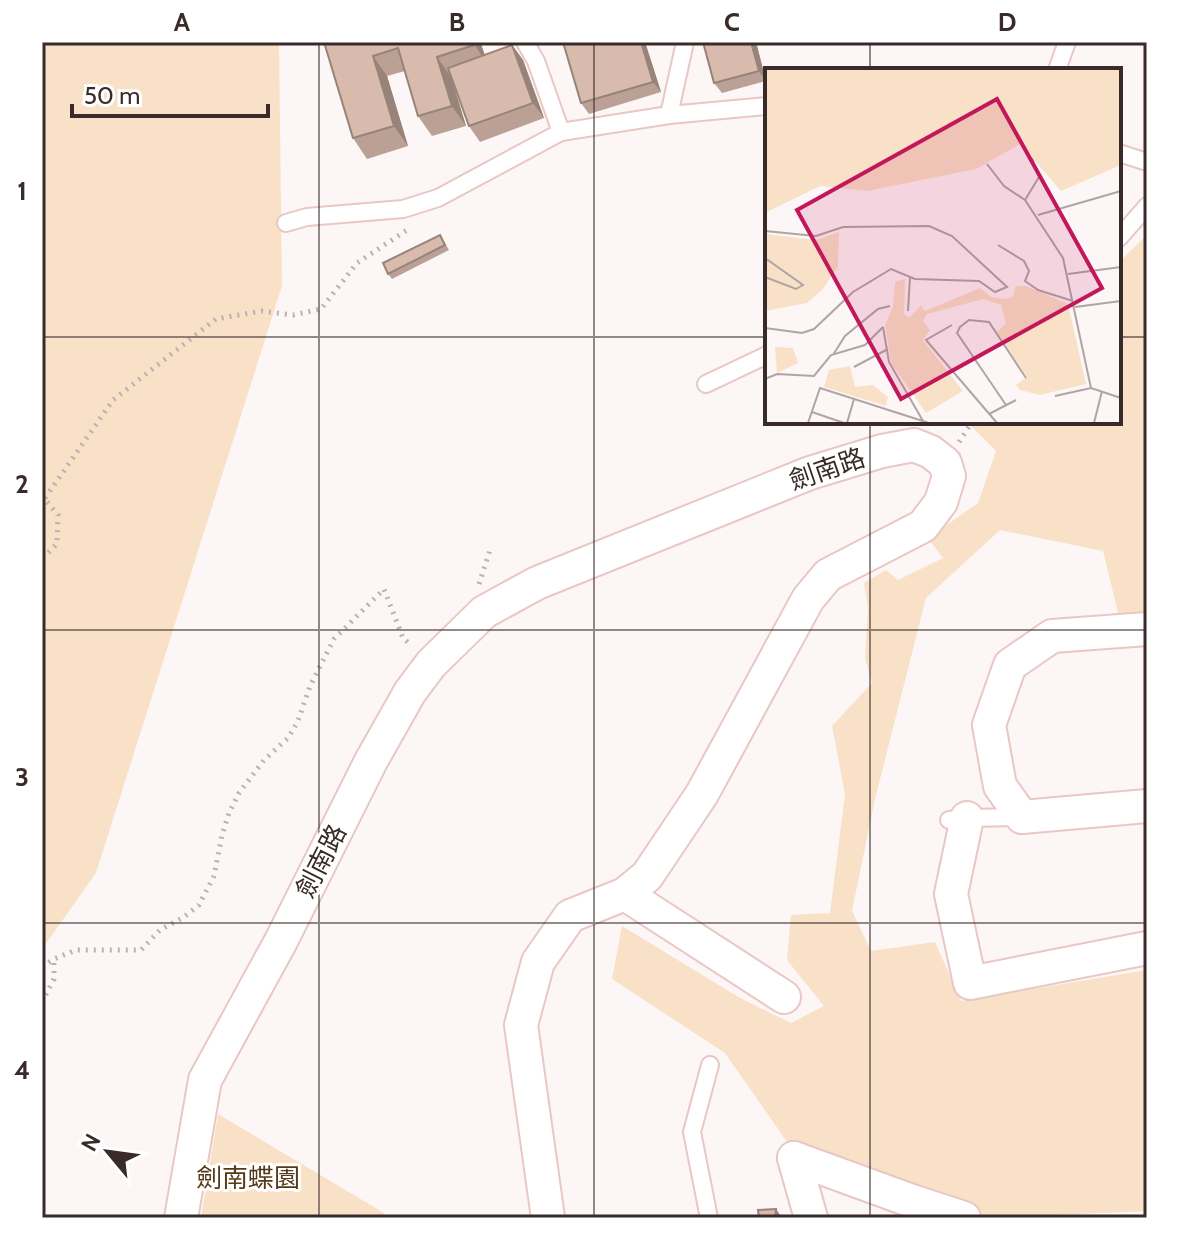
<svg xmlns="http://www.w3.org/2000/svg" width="1189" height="1260" viewBox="0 0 1189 1260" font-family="Cabin,'Noto Sans TC',sans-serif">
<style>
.green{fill:#f8e1c7}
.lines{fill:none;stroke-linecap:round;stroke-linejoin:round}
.service-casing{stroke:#e9c7c4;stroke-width:20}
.minor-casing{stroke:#e9c7c4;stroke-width:36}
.path{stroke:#bbb1b1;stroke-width:5;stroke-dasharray:2 6;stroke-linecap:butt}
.service{stroke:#fff;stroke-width:16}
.minor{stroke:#fff;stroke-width:32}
.wall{fill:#bba195}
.shaded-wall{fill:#988379}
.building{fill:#d9bbad;stroke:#988379;stroke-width:2}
.grid{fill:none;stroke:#392b2a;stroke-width:2;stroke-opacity:0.55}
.labels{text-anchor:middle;stroke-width:6;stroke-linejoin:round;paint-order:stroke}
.street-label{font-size:26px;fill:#392b2a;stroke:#fff}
.park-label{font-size:26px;fill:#543a19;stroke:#fff}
.inset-road{fill:none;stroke:#afa5a4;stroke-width:2}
.view{fill:#c2185b;fill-opacity:0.15;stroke:#c2185b;stroke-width:4}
.inset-edge{fill:none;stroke:#392b2a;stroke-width:4}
.neatline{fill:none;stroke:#392b2a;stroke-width:3}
.grid-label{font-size:26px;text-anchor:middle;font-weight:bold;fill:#392b2a}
</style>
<rect width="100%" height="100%" fill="#fdf6f6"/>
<g class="green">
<path d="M42 42H279L282 286 96 873 42 949Z"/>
<path d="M1147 235V619L1120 621 1103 551 1000 530 926 598 875 799 852 911 871 951 935 942 961 1001 1147 970V1211L990 1218 790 1146 725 1053 612 979 622 926 740 998 791 1023 824 1006 787 960 791 915 830 913 845 794 832 726 872 683 865 658 868 608 864 583 886 570 898 580 943 558 928 538 978 503 996 451 967 422H1119V262Z"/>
<path d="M218 1114 384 1213 387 1218H201Z"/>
</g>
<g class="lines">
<defs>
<g id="service">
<path d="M525 42 536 61 561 132 669 115 767 106"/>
<path d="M1057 70 1067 42"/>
<path d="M669 115 685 42"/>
<path d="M1119 153 1147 162"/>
<path d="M286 223 307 217 403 209 438 198 561 132"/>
<path d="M1119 238 1147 206"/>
<path d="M706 384 767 355"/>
<path d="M949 820 967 818 1022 817"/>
<path d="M709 1218 692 1132 710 1065"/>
</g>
<g id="minor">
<path d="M1147 629 1052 636 1010 665 989 725 1000 786 1022 817 1147 806"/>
<path d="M967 818 951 894 970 983 1147 948"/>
<path d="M625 894 784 997"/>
<path d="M794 1158 912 1201 964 1218"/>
<path d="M794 1158 811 1218"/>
<path d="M181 1218 205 1080 281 941 371 761 410 692 431 664 484 612 537 583 810 473 882 451 914 445 931 452 945 463 949 476 941 502 923 526 828 575 808 599 702 794 647 876 625 894 570 916 538 962 521 1025 548 1218"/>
</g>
</defs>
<use href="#service" class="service-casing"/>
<use href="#minor" class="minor-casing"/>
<g class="path">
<path d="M959 442 972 422"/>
<path d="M42 496 58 515 57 544 42 559"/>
<path d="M45 498 113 400 216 319 262 311 293 315 321 309 357 263 407 230"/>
<path d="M479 584 490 550"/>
<path d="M42 967 54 959 76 950H141L160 930 184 917 199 905 214 876 222 835 229 813 239 793 264 760 288 738 298 721 310 686 334 639 384 589 403 638 412 646"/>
<path d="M42 1002 54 979V959"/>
</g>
<use href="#service" class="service"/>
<use href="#minor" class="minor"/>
</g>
<g class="wall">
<path d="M324 42H480L485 55 512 45 523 60 544 118 480 142 469 126 451 77 466 126 432 136 418 116 405 71 387 76 408 146 367 159 353 138Z"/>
<path d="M645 42 661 92 589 114 581 103Z"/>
<path d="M756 42 766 81 722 93 714 83Z"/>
<path d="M440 235 449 250 392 279 388 274Z"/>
</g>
<g class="shaded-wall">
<path d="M473 42H480L481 44 488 66Z"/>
<path d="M641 42H645L661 92 653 82Z"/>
<path d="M751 42H756L766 81 759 71Z"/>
<path d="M512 45 523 60 544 118 533 103Z"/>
<path d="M373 56 387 76 408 146 394 126Z"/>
<path d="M437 57 451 77 466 126 452 106Z"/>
<path d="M776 1209 782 1218H775Z"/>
</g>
<g class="building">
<path d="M324 42H473L474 45 437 57 452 106 418 116 398 48 373 56 394 126 353 138Z"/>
<path d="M563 42H641L653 82 581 103Z"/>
<path d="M703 42H751L759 71 714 83Z"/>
<path d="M512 45 533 103 469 126 448 68Z"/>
<path d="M440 235 445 245 388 274 383 263Z"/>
<path d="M776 1209 775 1218H759L758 1210Z"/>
</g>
<path class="grid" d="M319 42V1218M594 42V1218M870 42V70M42 337H767M1119 337H1147M870 422V1218M42 630H1147M42 923H1147"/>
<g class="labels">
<g class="street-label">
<text transform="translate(827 469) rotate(-19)" y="9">劍南路</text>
<text transform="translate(321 861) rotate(-63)" y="9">劍南路</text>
</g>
<g class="park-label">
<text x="248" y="1187">劍南蝶園</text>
</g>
</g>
<g transform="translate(765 68)">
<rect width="356" height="356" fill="#fdf6f6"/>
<path d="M0 1H356V97L296 123 255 76 211 101 102 123 55 118 0 145ZM74 164 73 199 57 222 42 235 0 243V166L51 172ZM140 211 139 246 144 250 156 237 160 243 215 220 226 229 238 231 248 229 251 218H261L303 236 321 316 275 327 255 322 251 317 262 309 232 264 241 255 236 237 218 231 162 246 158 253 165 262 158 272 198 323 161 345 126 295 120 257 128 239 130 214ZM10 279 28 280 33 295 12 305ZM85 298 90 319 108 317 123 329 121 338 59 319 64 302Z" fill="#f8e1c7"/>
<path class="inset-road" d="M267 90 274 109 260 132 298 190 326 320M222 96 239 118 260 132M273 147 356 123M0 163 51 168 78 159 164 158 187 168 242 219 230 224 214 213 150 211 126 201 88 224 49 261 37 265 0 260M233 177 259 193 264 203 260 213 273 222 308 233M0 190 38 217 31 221 0 209M303 206 356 199M310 239 356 233M143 243 145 209M187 257 161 272 232 355M118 259 124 294 158 353M68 287 80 268 113 241 125 238M89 299 121 282M0 311 12 306 49 308 66 287 100 277 118 259M290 328 326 320 356 330M241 337 192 265 195 259 204 252 224 254 261 310M47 344 79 355M224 346 251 332M43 355 55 320 164 355M82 355 89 331M329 355 337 323"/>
<path class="view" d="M232 31 337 220 136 331 32 142Z"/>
<rect width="356" height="356" class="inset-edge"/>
</g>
<rect width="1189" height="1260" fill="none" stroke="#ffffff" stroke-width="88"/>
<g transform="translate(108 1152) rotate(299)" stroke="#ffffff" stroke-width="6" paint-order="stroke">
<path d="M0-6L14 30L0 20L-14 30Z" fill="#392b2a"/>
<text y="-12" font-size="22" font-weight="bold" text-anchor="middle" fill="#392b2a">N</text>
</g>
<path d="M72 104v12h196v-12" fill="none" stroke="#392b2a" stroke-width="4"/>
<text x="84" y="104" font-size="24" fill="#392b2a" stroke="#ffffff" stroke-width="6" paint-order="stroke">50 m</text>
<rect x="44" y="44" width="1101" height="1172" class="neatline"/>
<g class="grid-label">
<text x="182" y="31">A</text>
<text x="457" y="31">B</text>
<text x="732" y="31">C</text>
<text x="1007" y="31">D</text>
<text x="22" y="200">1</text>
<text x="22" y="493">2</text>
<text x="22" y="786">3</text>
<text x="22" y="1079">4</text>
</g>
</svg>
